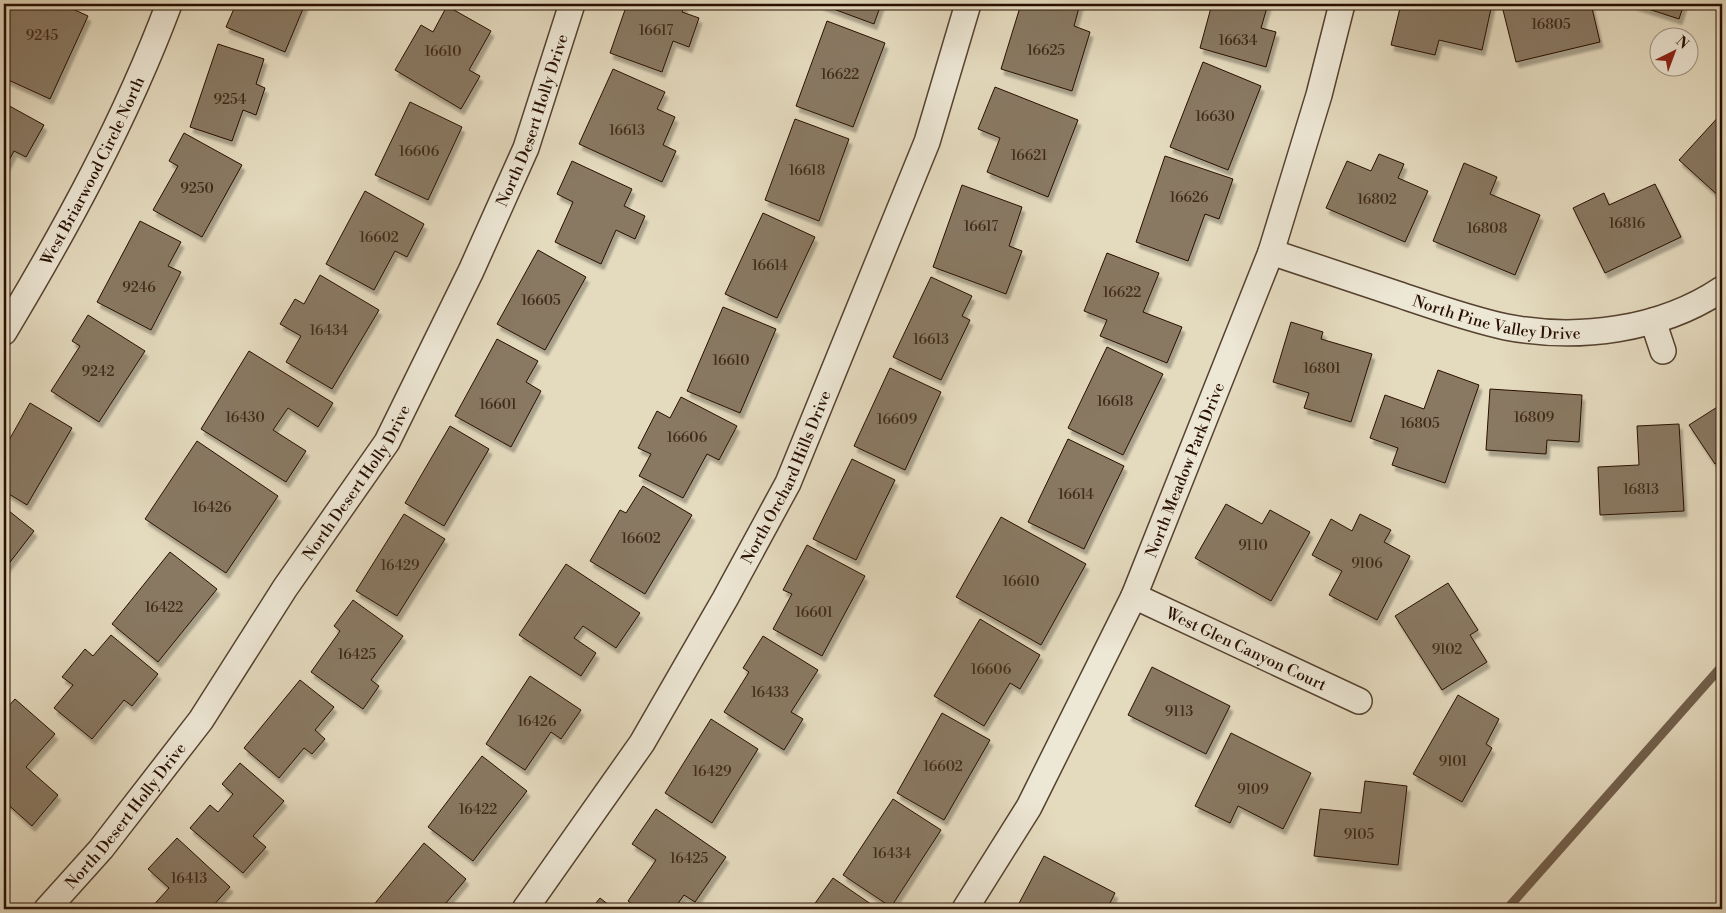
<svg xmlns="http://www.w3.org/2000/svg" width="1726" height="913" viewBox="0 0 1726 913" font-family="'Libre Bodoni',serif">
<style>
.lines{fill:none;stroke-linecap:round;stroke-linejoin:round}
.stream{stroke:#725f4c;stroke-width:9}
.building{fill:#897963;stroke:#270f01;filter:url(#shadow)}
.street-casing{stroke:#564230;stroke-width:28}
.street{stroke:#ede7d5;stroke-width:25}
.labels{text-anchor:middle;stroke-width:5;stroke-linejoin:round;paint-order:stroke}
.number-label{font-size:14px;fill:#402a1a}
.street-label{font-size:16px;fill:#270f01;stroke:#ede7d5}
</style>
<defs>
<filter id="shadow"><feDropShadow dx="3" dy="5.5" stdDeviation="1" flood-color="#0004"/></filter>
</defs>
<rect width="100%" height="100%" fill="#e4dabe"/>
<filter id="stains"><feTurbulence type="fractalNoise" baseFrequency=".004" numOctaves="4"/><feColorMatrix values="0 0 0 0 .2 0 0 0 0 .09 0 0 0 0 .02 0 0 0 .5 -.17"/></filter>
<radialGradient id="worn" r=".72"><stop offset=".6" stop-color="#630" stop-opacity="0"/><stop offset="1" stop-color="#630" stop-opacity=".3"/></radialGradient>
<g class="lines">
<path class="stream" d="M1507 909 1722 666"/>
</g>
<g class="building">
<path d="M4 4H62L88 16 50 99 4 78V65L8 55 4 53Z"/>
<path d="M236 4H305L285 52 226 27Z"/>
<path d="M627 4H685L682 12 699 18 689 47 673 41 662 72 610 53Z"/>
<path d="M820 4H881L874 24Z"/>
<path d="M1021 4H1080L1074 26 1090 32 1072 91 1001 69Z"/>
<path d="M1212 4H1268L1261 28 1276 32 1266 67 1200 48Z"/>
<path d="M1401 4H1492L1482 50 1439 40 1435 55 1391 45Z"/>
<path d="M1510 4H1591L1600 42 1516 62 1502 6Z"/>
<path d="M1633 4H1684L1679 19Z"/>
<path d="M447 6 491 31 469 70 480 76 461 109 395 70 421 25 433 32Z"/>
<path d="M827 21 885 43 853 127 796 106Z"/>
<path d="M218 44 264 59 256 84 265 88 256 115 243 110 232 141 190 127Z"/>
<path d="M1203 62 1261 86 1228 170 1170 147Z"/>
<path d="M613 69 665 92 657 109 675 117 663 145 676 151 662 182 579 144Z"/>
<path d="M995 87 1078 120 1048 197 987 172 1000 138 978 129Z"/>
<path d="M410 102 462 127 428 200 375 175Z"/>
<path d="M4 103 44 125 26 157 14 151 4 170Z"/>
<path d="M1722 113V199L1679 160Z"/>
<path d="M795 119 849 139 819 221 765 200Z"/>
<path d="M184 133 242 165 202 237 153 210 178 166 169 161Z"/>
<path d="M1379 154 1404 164 1398 178 1428 191 1405 242 1326 208 1347 161 1371 171Z"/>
<path d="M1165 156 1233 179 1219 219 1205 214 1188 261 1136 242Z"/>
<path d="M572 161 632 189 624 206 645 216 635 239 616 230 601 264 555 242 573 202 557 194Z"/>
<path d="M1464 163 1497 177 1490 194 1540 215 1515 275 1433 241Z"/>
<path d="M1655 184 1681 237 1605 273 1573 208 1604 193 1609 205Z"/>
<path d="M962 185 1022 207 1009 246 1022 251 1006 294 933 267Z"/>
<path d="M365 191 424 224 407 257 395 251 374 290 326 264Z"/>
<path d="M763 213 815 237 777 318 725 294Z"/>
<path d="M140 221 181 242 168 266 181 272 151 330 97 302Z"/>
<path d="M538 250 586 277 545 350 497 324Z"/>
<path d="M1107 253 1159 273 1143 312 1182 327 1167 363 1100 336 1107 320 1084 311Z"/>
<path d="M320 275 379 310 332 389 286 362 301 336 280 324 295 299 304 304Z"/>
<path d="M931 277 972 296 962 316 970 320 941 380 893 357Z"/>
<path d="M723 307 776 329 740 413 687 391Z"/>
<path d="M88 315 145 351 99 422 51 391 80 346 72 341Z"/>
<path d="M1291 322 1323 332 1321 339 1372 354 1351 422 1304 408 1309 393 1273 382Z"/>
<path d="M497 339 538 361 526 382 541 391 511 447 455 416Z"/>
<path d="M1107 347 1163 374 1123 455 1068 428Z"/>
<path d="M249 351 333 403 318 427 288 408 273 430 306 451 286 482 201 429Z"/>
<path d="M890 368 941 392 905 470 854 446Z"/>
<path d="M1438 370 1479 385 1445 483 1392 465 1398 448 1370 438 1385 395 1424 409Z"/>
<path d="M1490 389 1582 395 1579 442 1547 440 1546 454 1486 450Z"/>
<path d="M681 397 737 426 719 460 707 454 683 498 639 476 651 454 638 448 657 411 670 418Z"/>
<path d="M30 403 72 428 27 505 4 491V449Z"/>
<path d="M1722 404V460L1715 464 1689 425Z"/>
<path d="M1679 424 1684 511 1600 515 1598 467 1639 465 1637 426Z"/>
<path d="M450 426 489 449 444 526 405 503Z"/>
<path d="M1068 439 1124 466 1084 549 1028 522Z"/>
<path d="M197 441 278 496 226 573 145 519Z"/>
<path d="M852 459 895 480 856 560 813 539Z"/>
<path d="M643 486 692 515 645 594 590 561 620 510 626 513Z"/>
<path d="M1226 504 1262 524 1270 510 1310 532 1271 601 1195 558Z"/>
<path d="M4 507 34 531 4 570Z"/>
<path d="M404 514 445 539 397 616 356 591Z"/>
<path d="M1360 514 1391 530 1384 542 1410 556 1377 620 1329 595 1342 571 1312 555 1331 519 1352 531Z"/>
<path d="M1001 517 1086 564 1041 645 956 597Z"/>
<path d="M807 545 865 576 822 656 773 629 792 594 783 590Z"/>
<path d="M170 552 217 589 158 662 112 624Z"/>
<path d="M566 564 640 613 616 648 583 626 574 638 596 653 581 676 519 635Z"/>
<path d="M1448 583 1478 630 1470 635 1487 662 1442 690 1395 616Z"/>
<path d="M353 600 403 636 371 680 379 686 363 709 311 672 340 631 334 626Z"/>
<path d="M980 619 1040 655 1020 689 1010 683 984 726 934 696Z"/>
<path d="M111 635 158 674 132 706 124 700 92 739 54 708 73 685 62 677 85 649 93 656Z"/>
<path d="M763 636 818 670 791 712 803 719 784 750 724 712 749 672 743 668Z"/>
<path d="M1152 667 1230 706 1206 754 1128 715Z"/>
<path d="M530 676 581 710 561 739 551 732 525 770 486 744Z"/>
<path d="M300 680 334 707 315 730 325 739 312 754 304 748 279 778 244 748Z"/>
<path d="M1458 695 1499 719 1486 744 1492 748 1462 802 1413 774Z"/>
<path d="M15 699 55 734 26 767 58 795 32 826 4 801V711Z"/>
<path d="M942 713 990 740 944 820 897 793Z"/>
<path d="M711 719 758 749 712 823 665 793Z"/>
<path d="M1231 733 1311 773 1283 829 1238 806 1230 823 1195 806Z"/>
<path d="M482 756 527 791 473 861 428 827Z"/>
<path d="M240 763 284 801 253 836 266 847 243 873 190 828 210 805 218 812 233 794 222 784Z"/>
<path d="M1365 781 1407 786 1398 865 1314 856 1320 809 1361 813Z"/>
<path d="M893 799 941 830 891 907 843 875Z"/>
<path d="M656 809 726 857 695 902 684 895 674 909H639L628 901 656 860 632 844Z"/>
<path d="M177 838 230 887 210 909H150L169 888 148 869Z"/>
<path d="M424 843 466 879 441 909H375L372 907Z"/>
<path d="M1044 856 1115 893 1107 909H1016Z"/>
<path d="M833 878 878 909H811Z"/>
<path d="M600 898 614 909H591Z"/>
</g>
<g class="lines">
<defs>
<g id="street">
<path id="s1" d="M1271 252C1313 266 1355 280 1397 294 1433 306 1469 319 1506 327 1578 341 1661 330 1722 289"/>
<path d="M1653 321 1663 351"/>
<path id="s2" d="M4 332C67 227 126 119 169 4"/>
<path id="s3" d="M1134 596 1359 701"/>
<path id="s4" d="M47 909 101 849 201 720 285 588 387 442 471 271 526 148 572 4"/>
<path id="s5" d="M525 909 642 743 725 599 788 483 927 142 968 4"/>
<path id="s6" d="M965 909 1029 807 1134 596 1271 252 1319 95 1342 4"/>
</g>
</defs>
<use href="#street" class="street-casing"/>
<use href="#street" class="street"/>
</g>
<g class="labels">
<g class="number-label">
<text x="1551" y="29">16805</text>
<text x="656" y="35">16617</text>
<text x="42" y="40">9245</text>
<text x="1238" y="45">16634</text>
<text x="1046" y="55">16625</text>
<text x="443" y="56">16610</text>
<text x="840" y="79">16622</text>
<text x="230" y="104">9254</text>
<text x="1215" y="121">16630</text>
<text x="627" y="135">16613</text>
<text x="419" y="156">16606</text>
<text x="1029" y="160">16621</text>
<text x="807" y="175">16618</text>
<text x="197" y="193">9250</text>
<text x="1189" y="202">16626</text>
<text x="1377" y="204">16802</text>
<text x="1627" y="228">16816</text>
<text x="981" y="231">16617</text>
<text x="1487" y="233">16808</text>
<text x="379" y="242">16602</text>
<text x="770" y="270">16614</text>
<text x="139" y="292">9246</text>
<text x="1122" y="297">16622</text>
<text x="541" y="305">16605</text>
<text x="329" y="335">16434</text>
<text x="931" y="344">16613</text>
<text x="731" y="365">16610</text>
<text x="1322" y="373">16801</text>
<text x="98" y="376">9242</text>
<text x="1115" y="406">16618</text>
<text x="498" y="409">16601</text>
<text x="245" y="422">16430</text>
<text x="1534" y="422">16809</text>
<text x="897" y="424">16609</text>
<text x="1420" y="428">16805</text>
<text x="687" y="442">16606</text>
<text x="1641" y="494">16813</text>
<text x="1076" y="499">16614</text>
<text x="212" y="512">16426</text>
<text x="641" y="543">16602</text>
<text x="1253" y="550">9110</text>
<text x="1367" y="568">9106</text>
<text x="400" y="570">16429</text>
<text x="1021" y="586">16610</text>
<text x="164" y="612">16422</text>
<text x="814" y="617">16601</text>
<text x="1447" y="654">9102</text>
<text x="357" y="659">16425</text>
<text x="991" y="674">16606</text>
<text x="770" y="697">16433</text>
<text x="1179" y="716">9113</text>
<text x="537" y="726">16426</text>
<text x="1453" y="766">9101</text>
<text x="943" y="771">16602</text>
<text x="712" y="776">16429</text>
<text x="1253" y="794">9109</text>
<text x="478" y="814">16422</text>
<text x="1359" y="839">9105</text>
<text x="892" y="858">16434</text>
<text x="689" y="863">16425</text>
<text x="189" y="883">16413</text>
</g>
<g class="street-label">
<text dy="6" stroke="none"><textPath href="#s4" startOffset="932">North Desert Holly Drive</textPath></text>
<text dy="6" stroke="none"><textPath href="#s2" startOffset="184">West Briarwood Circle North</textPath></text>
<text dy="6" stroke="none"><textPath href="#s1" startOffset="236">North Pine Valley Drive</textPath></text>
<text dy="6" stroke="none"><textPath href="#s6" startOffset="492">North Meadow Park Drive</textPath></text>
<text dy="6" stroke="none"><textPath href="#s5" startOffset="506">North Orchard Hills Drive</textPath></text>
<text dy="6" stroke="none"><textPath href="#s4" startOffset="528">North Desert Holly Drive</textPath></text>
<text dy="6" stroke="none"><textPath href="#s3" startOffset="124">West Glen Canyon Court</textPath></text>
<text dy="6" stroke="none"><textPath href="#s4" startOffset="122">North Desert Holly Drive</textPath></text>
</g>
</g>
<rect width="1726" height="913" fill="none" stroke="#e4dabe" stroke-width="20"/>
<rect x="5" y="5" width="1716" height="903" fill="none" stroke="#270f01" stroke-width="2.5"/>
<rect x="10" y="10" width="1706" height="893" fill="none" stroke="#270f01"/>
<g transform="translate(1674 52) rotate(42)"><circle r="24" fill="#ede7d5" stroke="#9e9180"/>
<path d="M0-4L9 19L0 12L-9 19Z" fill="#8f2418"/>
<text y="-8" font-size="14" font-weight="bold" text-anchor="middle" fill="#270f01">N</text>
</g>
<rect width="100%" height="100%" filter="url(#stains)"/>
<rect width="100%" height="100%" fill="url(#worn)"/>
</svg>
